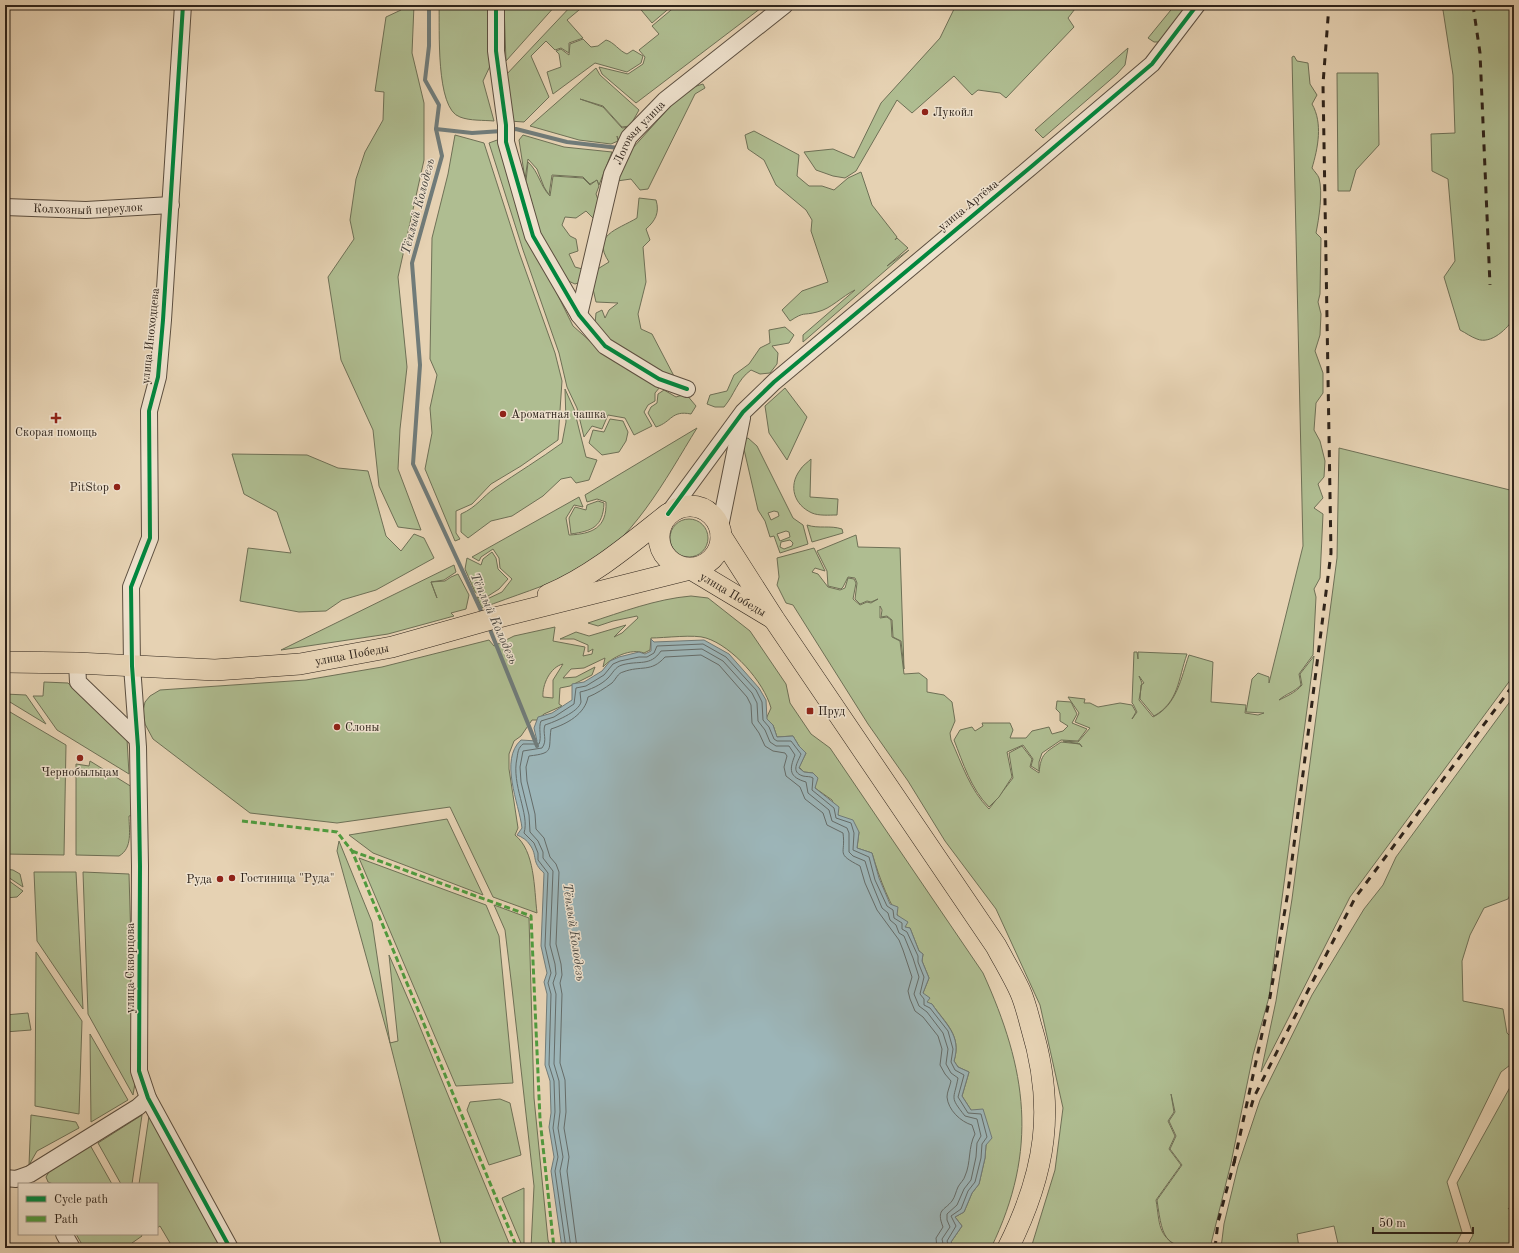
<svg xmlns="http://www.w3.org/2000/svg" width="1519" height="1253" viewBox="0 0 1519 1253" font-family="'Old Standard TT',serif">
<style>
.green{fill:#afbd91;stroke:#6e7056;fill-rule:evenodd}
.water{fill:#9cb5b8;stroke:#707b79}
.lines{fill:none;stroke-linecap:round;stroke-linejoin:round}
.shore{stroke:#656c69;stroke-width:1}
.stream{stroke:#707b79;stroke-width:4}
.minor-casing{stroke:#5c4f40;stroke-width:18}
.major-casing{stroke:#2e231a;stroke-width:22}
.minor{stroke:#efe2ce;stroke-width:16}
.major{stroke:#e6d2b3;stroke-width:21}
.rail{stroke:#2e231a;stroke-width:3;stroke-dasharray:7 7;stroke-linecap:butt}
.quiet{stroke:#509b3e;stroke-width:3;stroke-dasharray:6 3;stroke-linecap:butt}
.cycleway-casing{stroke:#efe2ce;stroke-width:6}
.cycleway{stroke:#00873e;stroke-width:4}
.poi-dot{fill:#8f2418;stroke:#efe2ce;stroke-width:1.5}
.labels{text-anchor:middle;stroke-width:3;stroke-linejoin:round;paint-order:stroke}
.poi-label{font-size:12px;fill:#2e231a;stroke:#efe2ce;text-anchor:start}
.street-label{font-size:12px;fill:#2e231a;stroke:#efe2ce}
.water-label{font-size:13px;font-style:italic;fill:#4a4842;stroke:#efe2ce}
</style>
<rect width="100%" height="100%" fill="#e6d2b3"/>
<filter id="stains"><feTurbulence type="fractalNoise" baseFrequency=".005" numOctaves="4"/><feColorMatrix values="0 0 0 0 .2 0 0 0 0 .09 0 0 0 0 .02 0 0 0 .5 -.17"/></filter>
<radialGradient id="worn" r=".72"><stop offset=".6" stop-color="#630" stop-opacity="0"/><stop offset="1" stop-color="#630" stop-opacity=".3"/></radialGradient>
<g class="green">
<path d="M397 5H414L412 53 424 103V160L398 277 407 367 400 429 398 469 421 530 398 527 379 486 373 430 341 360 328 277 354 239 350 220 356 179 365 152 383 120 384 92 375 91 386 17 401 10Z"/>
<path d="M439 5H491V64L483 81 494 121C484 120 470 121 460 117 435 109 440 27 439 5Z"/>
<path d="M504 5H556L506 61Z"/>
<path d="M572 5H585L567 20 583 38 569 43V53L561 48 555 50 546 41 531 56 549 97 524 122 509 121 505 76Z"/>
<path d="M637 5H673L652 23Z"/>
<path d="M677 5H765L636 103 602 74 599 67 628 74 643 64 645 57 639 50 659 34 652 26Z"/>
<path d="M956 5H1078L1068 18 1074 27 1006 98 1000 93 978 90 972 95 954 76 912 113 897 100 856 171 845 178 833 176 816 170 804 152 833 149 854 158 881 103 940 38Z"/>
<path d="M1175 5H1190L1161 42H1154L1148 38Z"/>
<path d="M1431 5H1514V318C1508 328 1491 345 1477 339 1471 337 1466 333 1460 330L1444 277 1455 261 1448 179 1432 171 1431 134 1455 133 1453 75 1443 10Z"/>
<path d="M583 39 591 47 598 46 606 40C614 42 619 51 627 54L633 50 643 56 641 63 627 72 595 63 553 94 547 72 561 67 559 54 556 51 561 49 569 55 570 44Z"/>
<path d="M1128 48 1125 65 1117 74 1043 138 1035 130Z"/>
<path d="M1294 56 1297 61 1308 63 1310 84 1317 95 1312 104C1323 123 1318 148 1312 168 1314 171 1318 175 1319 178 1323 193 1319 218 1316 233L1321 238 1320 294 1318 302 1321 314 1320 335 1315 351 1323 373V393L1316 403 1314 430 1320 441 1325 461 1324 477 1318 484 1323 498 1314 508 1323 514 1320 578 1314 589 1316 597 1313 655 1299 674 1301 685C1293 693 1287 693 1279 700 1287 696 1295 693 1302 685L1300 674 1314 656 1269 997 1253 1055 1231 1163 1210 1248C1165 1248 1163 1243 1157 1200L1182 1165 1170 1149 1176 1136 1169 1121 1175 1112 1171 1094 1174 1112 1168 1121 1175 1136 1169 1149 1181 1165 1156 1200C1160 1224 1157 1235 1180 1248H1031L1055 1170 1063 1108 1040 1005 996 909 945 841 908 781 868 724 793 605 786 603 777 585 779 577 777 558 814 548 825 571 815 568 812 572 818 574 828 587 840 590 845 588 848 578 854 579 856 583 853 599 860 605 867 602 871 603 878 599 871 602 867 601 860 604 855 599 857 583 855 578 848 577 843 587 841 589 828 586 827 571 817 551 856 535 858 547 900 548 904 669 901 641 893 637 892 620 887 616 881 617 882 610 880 606V618L887 617 891 620 892 637 900 641 904 674 919 673 927 679V692L944 695 952 702 955 721 950 733 951 740C962 764 970 790 989 809L1013 778 1009 753 1022 746 1032 759 1030 767 1039 773C1041 753 1045 753 1061 742L1080 744 1082 747 1080 744 1063 741 1078 742 1090 728 1075 722 1079 713 1068 697 1085 699 1084 703H1090L1098 707 1120 703 1132 705 1136 712 1132 719 1137 712 1133 704 1132 703 1134 652H1137L1138 659V652L1187 654C1178 679 1179 702 1154 716L1140 699 1141 685 1144 683 1139 676 1142 683 1139 700 1153 717C1177 705 1181 678 1189 655L1213 662 1211 702 1246 705 1245 713 1258 715 1264 713 1246 712 1252 679 1258 673 1269 677V683L1303 546 1292 57Z"/>
<path d="M596 68 600 75 639 110 630 126 622 127 603 106 580 99 603 107 622 128 630 127 619 141 617 136 618 141 611 144 579 140 530 126Z"/>
<path d="M1337 73H1378L1379 145 1356 170 1350 191H1338Z"/>
<path d="M703 84 705 88 695 94 648 189 640 190 631 179 617 181 631 150 667 110 687 89Z"/>
<path d="M754 131 799 155 797 176 809 186H822L834 190 848 178 861 172 872 205 897 237 895 240 897 238 908 248 887 266 909 250 803 342V335L855 290C842 296 831 309 817 312 802 316 805 311 790 321L782 310 802 291 828 282 811 231 812 220 806 210 776 185 764 160 748 149 745 135Z"/>
<path d="M455 135 484 143 519 252 555 353 562 381 558 440 521 466 491 484 472 504 456 511V533L460 539 455 541 425 469 432 433 430 408 437 375 430 359 432 238 448 174Z"/>
<path d="M523 135 564 147 612 152 599 185 597 180 590 184 583 177 552 175 549 195 544 187 537 169 528 159 525 179 519 140Z"/>
<path d="M500 139 530 239 573 326 600 350 660 387 655 393V401L648 405 644 412 652 426 634 435 625 418 608 415 602 429 592 426 584 437 577 408 567 387 559 353 523 250 489 143Z"/>
<path d="M528 162C539 172 540 186 550 196L553 176 583 178 590 185 597 180 599 186 596 194 601 208 595 220 586 211 576 218 565 217 562 225 570 236 576 239 578 251 569 254 575 267 586 270 584 281 575 284 564 279 539 230 526 181Z"/>
<path d="M639 198 656 200C660 213 655 221 646 229L650 240 643 247 646 282 638 314 641 329 652 334 675 378 664 376 610 344 595 324 596 313 602 310 605 318 609 310 618 303 596 302 593 289 596 270 609 262C591 235 617 230 637 218Z"/>
<path d="M785 327 794 335 789 343 772 346 778 353 777 364 770 373 760 374 751 370C737 380 735 394 724 407H715L707 404 710 395 727 391 734 375 749 364 760 348 770 343 769 330Z"/>
<path d="M785 388 807 417 787 460 769 433 765 406Z"/>
<path d="M565 389 574 409 586 457 597 460 589 480 576 483 571 477 561 479 543 496 512 516 491 521 468 538 461 532V514C477 507 482 497 495 488 517 473 540 459 562 443L566 422Z"/>
<path d="M664 390 676 397 686 394 696 406 691 414C671 410 672 422 656 427L648 413 651 407 657 403 658 394Z"/>
<path d="M610 419 623 421 628 432 626 441 619 452 602 455 589 443 593 430 604 432Z"/>
<path d="M697 428C666 478 631 546 576 572 546 586 513 596 482 608L477 597 485 600 502 592 512 579 500 568 499 558 493 549 481 557 479 561 472 557 579 497 583 507 574 505 566 518 569 535C592 534 607 528 606 502L597 499 587 502 585 495Z"/>
<path d="M748 438 757 446 793 518 803 525 808 544 780 553 774 536 770 537 765 521 758 510 743 445 745 439ZM774 511 778 512 779 516 771 520 768 513ZM786 531 789 532 790 537 780 541 777 534ZM790 540 793 543 792 546 784 549 780 547 781 542Z"/>
<path d="M1339 448 1514 491V675L1350 897 1261 1072 1276 1001 1292 899 1337 558Z"/>
<path d="M232 454 307 455 338 468 368 471 386 536 401 551 414 534 424 538 434 558 376 590 342 600 326 611 299 612 240 601 248 548 291 553 277 512 244 494Z"/>
<path d="M811 459 810 497 838 499 837 515C829 515 819 516 812 513 794 505 788 486 800 470 802 466 808 462 811 459Z"/>
<path d="M598 501 604 503C603 527 592 531 571 534L569 518 575 507 586 510 587 505Z"/>
<circle cx="689" cy="538" r="19"/>
<path d="M807 525C819 529 830 525 842 529L843 533 812 542Z"/>
<path d="M492 552 496 558 498 569 508 579 499 589 485 598 475 592 465 569 467 558 481 565 483 559Z"/>
<path d="M454 565 456 572 444 580 431 582 437 598 431 582 445 581 451 577 458 574 469 595 466 609 451 613 454 616 388 634 281 650Z"/>
<path d="M691 596 708 598 750 631 786 684 790 703 811 734 830 748 983 973C1027 1070 1039 1149 991 1248H955L951 1242 962 1226 955 1217 964 1212 972 1193 979 1184 985 1158 986 1145 971 1110 962 1096 969 1072 958 1067 954 1061C962 1035 945 1023 932 1004L926 1003 923 993 929 978 922 961 923 954 919 951 910 928 905 927C889 904 880 880 872 853L857 848 859 832 838 815 832 800 815 788 813 773 804 772 799 767 806 753 799 746 793 736 777 737 773 725 766 719 771 708C764 682 732 646 706 638 695 634 664 638 651 638L650 650 644 653C631 648 612 657 603 667L605 658 584 668 571 669 563 678 576 677 595 667 592 675 570 686 560 688 559 704 562 706 544 714 537 720H532L521 736 514 741 509 754V769L518 828 515 835C535 851 534 888 537 913L493 897 450 807 337 823 250 813 153 739 145 724 143 711 145 702 150 696 160 690 306 680 382 667 489 640 494 646 514 636 555 627 553 641 585 647 583 656 592 654 593 649 588 652V645L574 639H560L576 632 589 636 626 625 614 637 622 633 638 618 637 616 613 621 598 626 588 623C622 612 656 599 691 596ZM563 664 553 680V698L543 697C542 685 550 667 563 664Z"/>
<path d="M44 682 68 683 127 739 129 774 57 730 33 696H43Z"/>
<path d="M5 694 26 695 46 724 5 699Z"/>
<path d="M1514 696V887L1508 899 1484 908 1470 935 1462 961 1463 1001 1503 1009 1507 1033 1514 1040V1062L1501 1072 1447 1182 1462 1232 1454 1248H1339L1334 1226 1297 1234 1299 1248H1221L1224 1224 1238 1166 1260 1100 1312 995 1364 909 1383 885 1396 857Z"/>
<path d="M1057 701 1071 702 1077 714 1072 723 1087 729 1078 741 1061 740 1042 753 1039 762V771L1031 766 1033 759 1023 745 1007 752 1012 777 999 797 989 807C971 789 963 763 954 740L960 730 972 727 975 731 983 726 982 723H1010L1013 730 1010 738H1026L1032 731 1049 727 1052 734 1063 731 1068 726 1060 721V713L1056 709Z"/>
<path d="M5 709 66 745 64 855 5 854Z"/>
<path d="M90 761 132 787 133 815 129 816C129 830 133 848 119 856L76 855V764L89 766Z"/>
<path d="M447 819 483 895 373 853 349 835Z"/>
<path d="M339 841 372 922 390 1043 398 1041 389 955 415 1015 511 1248H442L390 1043 337 851Z"/>
<path d="M359 858 486 905 499 936 513 1083 456 1086Z"/>
<path d="M5 869 13 870 20 874 23 887 5 875Z"/>
<path d="M34 872H76L83 1009 37 941Z"/>
<path d="M83 872 129 874 135 1083 133 1095 88 1014Z"/>
<path d="M5 878 23 891 17 897 5 898Z"/>
<path d="M494 905 529 918 534 1098 548 1240 551 1248H531L534 1186 512 988 505 930Z"/>
<path d="M36 952 82 1021 79 1114 35 1106Z"/>
<path d="M28 1013 31 1030 5 1032V1015Z"/>
<path d="M90 1034 128 1100 91 1122Z"/>
<path d="M1514 1080V1213L1508 1208 1514 1215V1248H1466L1473 1235 1457 1183Z"/>
<path d="M500 1099 510 1103 521 1155 489 1165 467 1110 470 1102Z"/>
<path d="M31 1115 76 1122 79 1128 37 1151 29 1165Z"/>
<path d="M142 1115 132 1184H121L98 1143Z"/>
<path d="M149 1116 225 1248H173L160 1226 157 1228V1184H139Z"/>
<path d="M90 1145 112 1184H53L48 1182 46 1177 50 1170Z"/>
<path d="M524 1188V1248H523L502 1198Z"/>
<path d="M76 1234H141L142 1236 132 1243 134 1248H84Z"/>
</g>
<path class="water" d="M651 639 654 642 704 640 729 654 759 688 766 700 767 719 773 725 777 737 793 736 799 746 806 753 799 768 804 772 813 773 818 778 815 788 839 807 838 815 853 820 859 832 857 848 872 853 879 878 890 904 898 907 897 915 908 922 905 927 910 928 919 951 923 954 922 961 929 978 923 993 930 998 927 1002 932 1004C945 1024 962 1035 954 1061L958 1067 969 1072 962 1096 971 1110 983 1109 992 1138 986 1145 985 1158 979 1184 972 1193 964 1212 955 1217 962 1226 951 1242 955 1248H562L551 1171 554 1157 549 1127 551 1113 550 1081 545 1065 547 994 544 982 547 973 541 946 544 873C531 862 538 856 530 845 527 840 522 837 517 835L522 828C519 803 499 760 521 740L537 741 534 728 538 717 552 713 572 700V684L584 682 602 671 610 661 619 657 639 652 645 654 651 651Z"/>
<g class="lines">
<g class="shore">
<path d="M566 1248 555 1171 558 1157 553 1128 555 1112 554 1081 549 1065 551 994 548 983 551 973 545 946 548 873 538 860V853L534 843 524 833C530 814 511 785 517 758 518 752 518 748 523 744H539C542 737 538 728 541 721L554 717 574 704 576 688 586 686 604 675 613 664 620 661 639 657H647L654 653 657 646 703 644 726 657 756 690 762 702 763 720 769 727 774 739 777 741H791L801 754C798 762 790 772 803 776 807 777 810 776 813 778L812 790 834 808 836 818 851 823 854 833 853 850 869 857 875 880 887 906 893 910 894 918 902 923V929L907 932 918 956V962L924 977 920 994 924 999V1005L930 1008 948 1031 953 1049 951 1062 955 1070 964 1075 958 1097 968 1113 981 1114 987 1137 982 1144 981 1158 975 1182 968 1191 961 1209 951 1216 956 1226 947 1241 950 1248"/>
<path d="M571 1248 560 1171 563 1157 558 1128 560 1112 559 1081 554 1064 556 994 553 983 556 974 555 964 550 945 553 871 543 858V852L538 841 530 832 529 815 521 782 520 767 523 751 542 748C548 740 542 733 545 725 554 722 579 712 581 702 581 699 580 695 580 692 590 690 601 685 608 678 613 673 615 667 622 665 639 660 650 667 661 651L702 649 723 661 752 693 757 703 758 721 765 730 770 742 776 746H789L795 755C789 770 789 777 806 782L808 793 829 810 832 821 847 828 849 833V852L853 856 865 861 871 881 882 908 888 913 890 920 896 925 899 933 904 936 913 958 919 977 914 994 919 1006 927 1012 943 1033 948 1049 946 1064 951 1073 958 1078C954 1100 949 1096 965 1116L977 1119 981 1136 977 1143 976 1157 971 1180 964 1189 957 1205 947 1214V1220L950 1227 942 1239 944 1248"/>
<path d="M577 1248 567 1171 569 1157 564 1128 566 1112 565 1080 560 1063 562 994 560 983 562 975 561 964 556 944 559 872 556 864 550 857 544 838 536 829 535 814 527 781 526 767 529 756C555 753 548 750 551 729 567 724 585 714 588 697 596 694 605 688 612 683 616 679 618 673 623 672 641 665 651 673 665 657L701 655 719 665 747 697 751 705 752 723 759 733 765 746 773 751 785 753 787 756 784 767 786 776 800 787 805 799 823 813 827 825 843 833C846 855 835 853 860 866L865 883 877 910 899 940 903 950 912 977 908 991 910 999 915 1011 923 1017 938 1036 942 1049 940 1065 945 1074 951 1081C950 1086 947 1092 947 1097 948 1110 961 1122 972 1125L975 1134C968 1147 971 1163 965 1176 964 1180 960 1183 958 1187 956 1191 955 1197 952 1201 944 1211 936 1209 943 1227L936 1238 937 1248"/>
</g>
<g class="stream">
<path d="M429 5V46L425 80 439 105 436 129 442 156 412 263 420 365 413 464 483 615"/>
<path d="M436 129 472 133 502 131"/>
<path d="M510 130 516 129 567 142 619 148"/>
<path d="M489 627 537 746"/>
</g>
<defs>
<g id="minor">
<path d="M183 5 163 320 158 377 149 411 150 538 131 587 132 666 138 747 140 866 139 1071 148 1098 230 1248"/>
<path d="M496 5V51L506 125V142L533 236 579 315 605 346 659 379 687 389"/>
<path id="s1" d="M5 207 86 210 171 205"/>
<path id="s2" d="M579 315 612 174 629 137 665 100 785 5"/>
<path d="M668 514 743 412 774 382 1032 166 1152 64 1197 5"/>
<path d="M720 527 742 418"/>
<path d="M77 663 78 682 135 737"/>
<path d="M5 1178 16 1179 30 1174 138 1107 148 1098"/>
<path d="M64 1234 72 1248"/>
</g>
<g id="major">
<circle cx="690" cy="537" r="31"/>
<path d="M721 536 774 619 996 946C1004 961 1013 976 1020 991 1025 1002 1028 1015 1031 1026 1056 1108 1046 1172 1008 1248"/>
<path id="s3" d="M691 569 771 617"/>
<path d="M548 595C593 576 630 544 668 514"/>
<path id="s4" d="M5 662 77 663 215 670 300 664 392 647 495 618 690 569"/>
</g>
</defs>
<use href="#minor" class="minor-casing"/>
<use href="#major" class="major-casing"/>
<use href="#minor" class="minor"/>
<use href="#major" class="major"/>
<g class="rail">
<path d="M1473 5 1480 53 1490 285"/>
<path d="M1251 1107 1254 1097 1355 898 1514 684"/>
<path d="M1234 1163 1270 997 1288 892 1331 553 1323 84 1329 5"/>
<path d="M1215 1248 1218 1222 1235 1159"/>
</g>
<g class="quiet">
<path d="M242 821 337 832 352 851 517 1248"/>
<path d="M352 851 531 916 540 1119 554 1248"/>
</g>
<defs>
<g id="cycleway">
<path d="M183 5 163 320 158 377 149 411 150 538 131 587 132 666 138 747 140 866 139 1071 148 1098 230 1248"/>
<path d="M496 5V51L506 125V142L533 236 579 315 605 346 659 379 687 389"/>
<path d="M668 514 743 412 774 382 1032 166 1152 64 1197 5"/>
</g>
</defs>
<use href="#cycleway" class="cycleway-casing"/>
<use href="#cycleway" class="cycleway"/>
</g>
<g class="poi-dot">
<circle cx="925" cy="112" r="4"/>
<circle cx="503" cy="414" r="4"/>
<path d="M54 412h4v4h4v4h-4v4h-4v-4h-4v-4h4z"/>
<circle cx="117" cy="487" r="4"/>
<rect x="806" y="707" width="8" height="8" rx="2"/>
<circle cx="337" cy="727" r="4"/>
<circle cx="80" cy="758" r="4"/>
<circle cx="232" cy="878" r="4"/>
<circle cx="220" cy="879" r="4"/>
</g>
<g class="labels">
<g class="poi-label">
<text x="933" y="116">Лукойл</text>
<text x="511" y="418">Ароматная чашка</text>
<text x="56" y="436" text-anchor="middle">Скорая помощь</text>
<text x="109" y="491" text-anchor="end">PitStop</text>
<text x="818" y="715">Пруд</text>
<text x="345" y="731">Слоны</text>
<text x="80" y="776" text-anchor="middle">Чернобыльцам</text>
<text x="240" y="882">Гостиница "Руда"</text>
<text x="212" y="883" text-anchor="end">Руда</text>
</g>
<g class="street-label">
<text dy="4" stroke="none"><textPath href="#s2" startOffset="195">Логовая улица</textPath></text>
<text transform="translate(968 205) rotate(-39)" y="4">улица Артёма</text>
<text dy="4" stroke="none"><textPath href="#s1" startOffset="83">Колхозный переулок</textPath></text>
<text transform="translate(150 336) rotate(-84)" y="4">улица Иноходцева</text>
<text dy="4" stroke="none"><textPath href="#s3" startOffset="49">улица Победы</textPath></text>
<text dy="4" stroke="none"><textPath href="#s4" startOffset="348">улица Победы</textPath></text>
<text transform="translate(130 968) rotate(-90)" y="4">улица Скворцова</text>
</g>
<g class="water-label">
<text transform="translate(417 206) rotate(-75)" y="5">Тёплый Колодезь</text>
<text transform="translate(495 618) rotate(66)" y="5">Тёплый Колодезь</text>
<text transform="translate(575 932) rotate(82)" y="5">Тёплый Колодезь</text>
</g>
</g>
<rect width="1519" height="1253" fill="none" stroke="#e6d2b3" stroke-width="20"/>
<rect x="6" y="6" width="1507" height="1241" fill="none" stroke="#2e231a" stroke-width="2"/>
<rect x="10" y="10" width="1499" height="1233" fill="none" stroke="#2e231a"/>
<rect x="18" y="1183" width="140" height="52" fill="#efe2ce" stroke="#a29686"/>
<rect x="26" y="1196" width="20" height="6" fill="#00873e" stroke="#a29686"/>
<text x="54" y="1203" font-size="12" fill="#2e231a">Cycle path</text>
<rect x="26" y="1216" width="20" height="6" fill="#509b3e" stroke="#a29686"/>
<text x="54" y="1223" font-size="12" fill="#2e231a">Path</text>
<path d="M1373 1227v6h100v-6" fill="none" stroke="#2e231a" stroke-width="2"/>
<text x="1379" y="1227" font-size="12" fill="#2e231a" stroke="#efe2ce" stroke-width="3" paint-order="stroke">50 m</text>
<rect width="100%" height="100%" filter="url(#stains)"/>
<rect width="100%" height="100%" fill="url(#worn)"/>
</svg>
